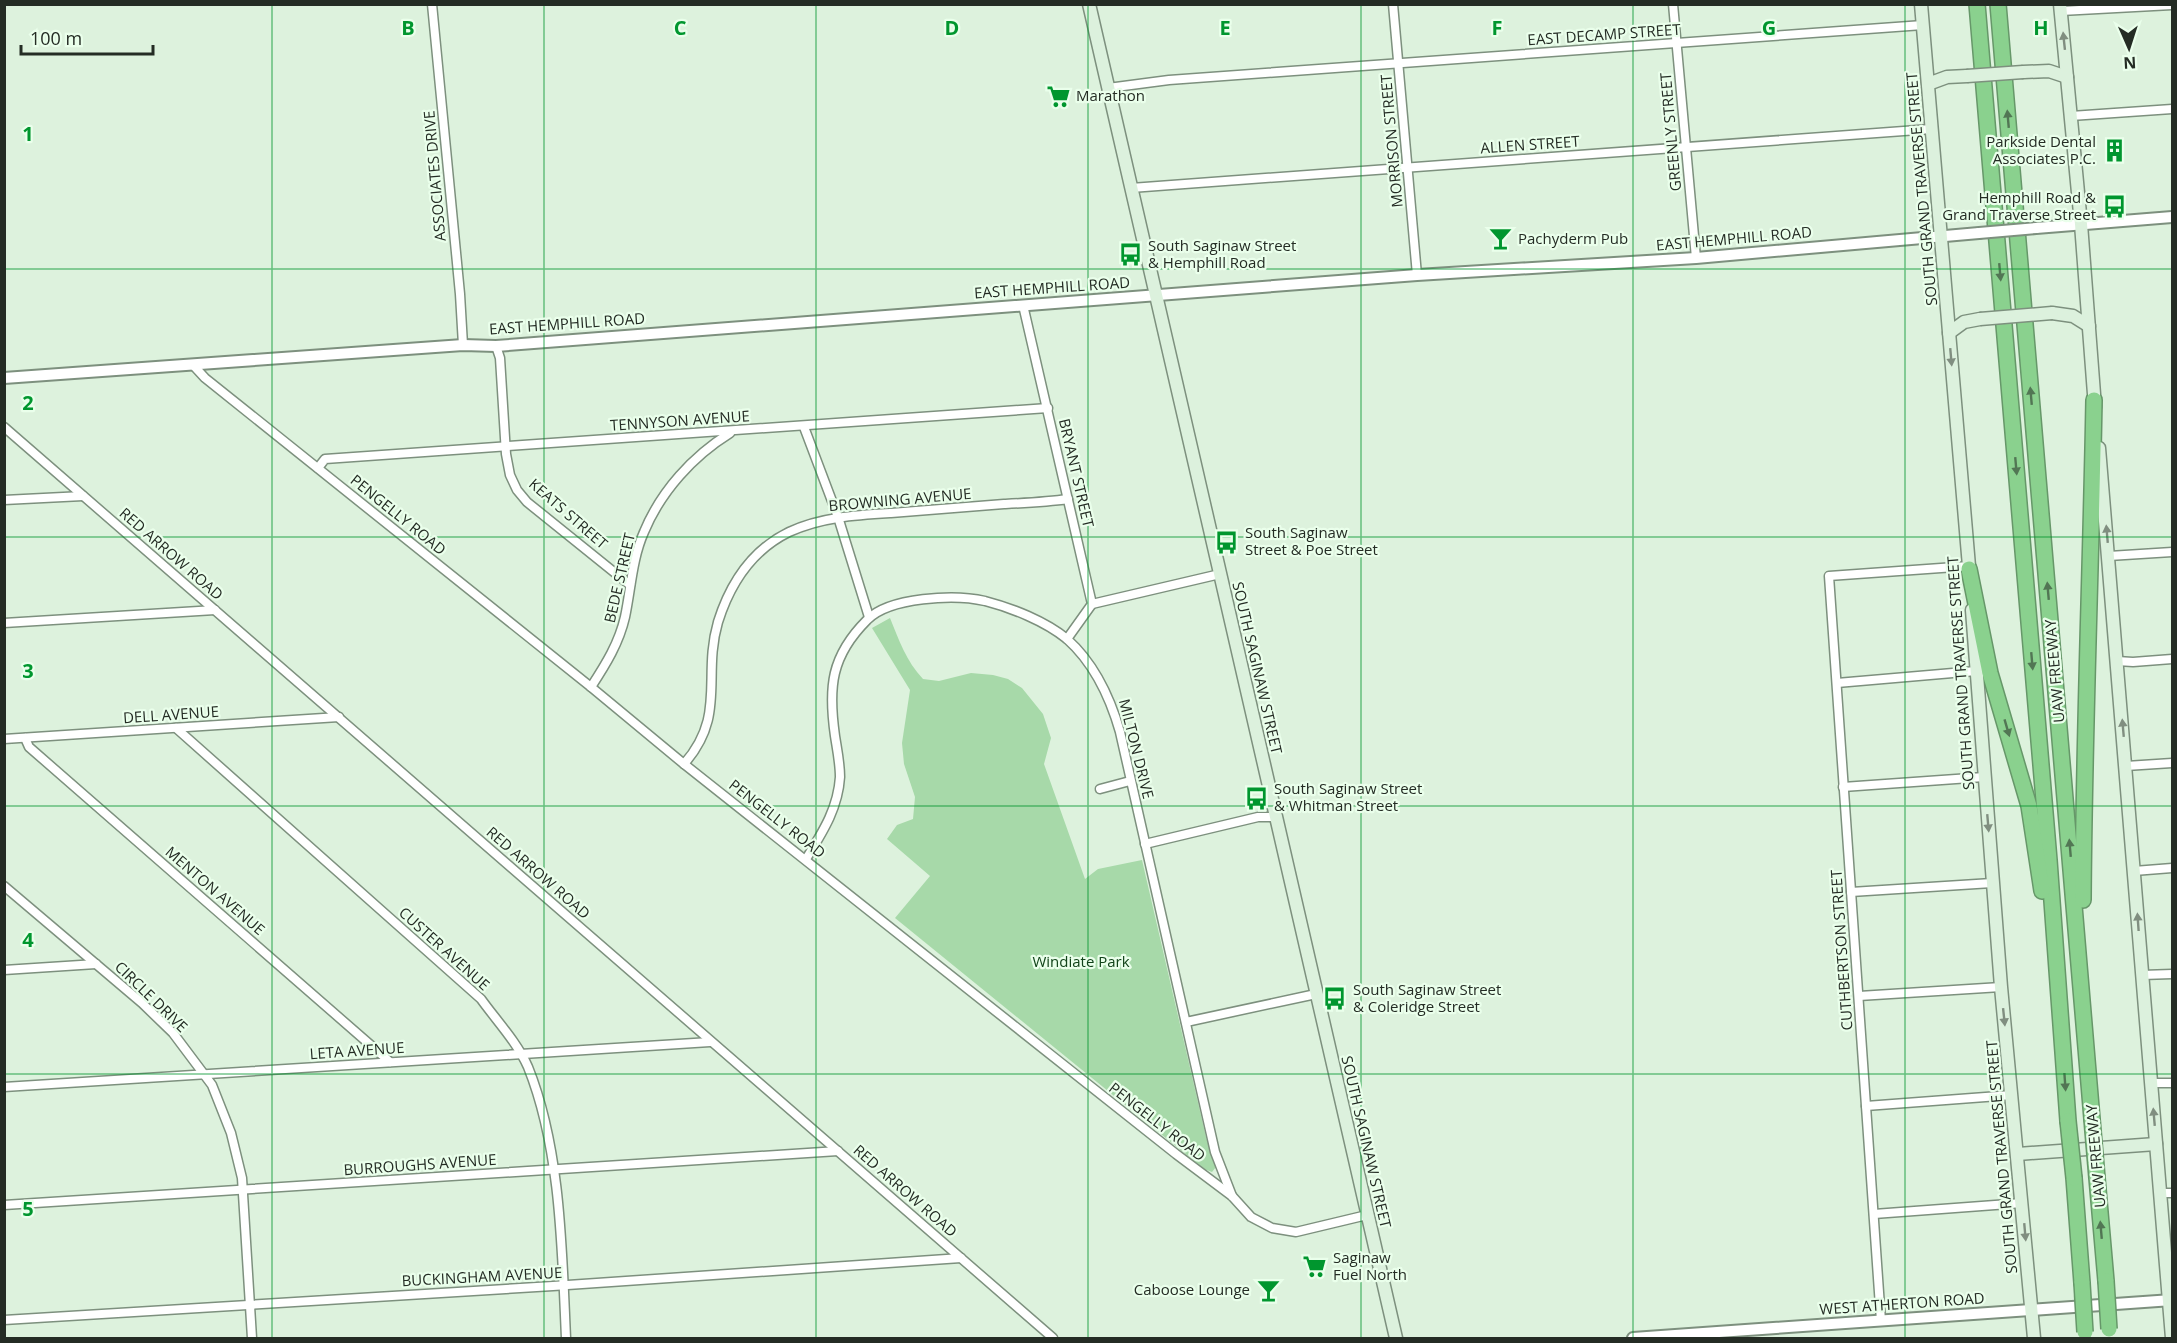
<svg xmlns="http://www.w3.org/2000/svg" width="2177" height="1343" viewBox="0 0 2177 1343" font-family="'Open Sans',sans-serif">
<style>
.green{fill:#a7d9a9}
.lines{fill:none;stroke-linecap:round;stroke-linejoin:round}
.minor-casing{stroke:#7d907e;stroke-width:11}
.tertiary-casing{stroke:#7d907e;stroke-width:14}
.secondary-casing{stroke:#7d907e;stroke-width:15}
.motorway-casing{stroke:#669769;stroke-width:18}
.minor{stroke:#fff;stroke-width:8}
.tertiary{stroke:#fff;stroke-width:10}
.secondary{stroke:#dcf1dd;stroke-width:12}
.motorway{stroke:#8ad18e;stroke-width:15}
.tertiary-bridge-casing{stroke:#7d907e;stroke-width:14;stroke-linecap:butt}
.secondary-bridge-casing{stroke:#7d907e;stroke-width:15;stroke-linecap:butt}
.motorway-bridge-casing{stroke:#669769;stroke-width:18;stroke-linecap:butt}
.tertiary-bridge{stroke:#fff;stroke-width:10}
.secondary-bridge{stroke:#dcf1dd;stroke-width:12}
.motorway-bridge{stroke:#8ad18e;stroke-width:15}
.oneway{fill:#808e80}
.oneway2{fill:#527654}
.grid{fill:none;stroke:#00962e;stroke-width:1.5;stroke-opacity:0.55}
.labels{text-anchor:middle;stroke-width:4.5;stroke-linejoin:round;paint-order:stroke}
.street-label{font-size:15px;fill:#242c24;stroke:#eaffeb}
.poi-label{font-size:15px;fill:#242c24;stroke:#eaffeb;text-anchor:start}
.park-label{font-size:15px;fill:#114319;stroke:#eaffeb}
.grid-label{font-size:20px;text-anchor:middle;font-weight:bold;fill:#00962e;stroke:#eaffeb;stroke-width:4.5;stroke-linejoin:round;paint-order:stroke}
</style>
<rect width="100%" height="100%" fill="#ddf2dd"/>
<path class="green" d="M890 618C899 640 906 661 923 679L939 681 971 673 993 675 1008 679 1022 688 1043 714 1051 738 1044 764 1085 879 1098 869 1142 860 1206 1137 1216 1167 1212 1172 1204 1169 895 918 930 876 887 839 897 825 913 819 915 797 904 764 902 743 910 690 872 628Z"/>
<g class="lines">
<defs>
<g id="minor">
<path d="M432 4 460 294 463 345"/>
<path d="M1393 4 1417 275"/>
<path d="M1673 4 1696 258"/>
<path d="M2061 11 2172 5"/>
<path d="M1108 88 1169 80 1923 25"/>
<path d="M2071 116 2172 109"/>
<path d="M1131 188 1931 129"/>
<path d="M1023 305 1092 604 1067 639"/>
<path d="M496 346 500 358 506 454 510 475 517 490 527 502 630 585"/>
<path d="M193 365 205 378 591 687 684 764 1176 1154 1232 1196 1251 1217 1272 1228 1296 1232 1367 1215"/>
<path d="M4 427 1053 1338"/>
<path d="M804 427 838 517 869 617"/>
<path d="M318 468 325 459 1048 408"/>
<path d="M4 500 83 496"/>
<path d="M2109 556 2172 552"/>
<path d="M1092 604 1220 574"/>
<path d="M4 623 215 610"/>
<path d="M2117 661 2133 662 2172 659"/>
<path d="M1837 683 1976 671"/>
<path d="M591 687C606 664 619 643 625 617 631 589 632 559 644 532 661 491 693 456 730 433"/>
<path d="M176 728 481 999C496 1020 517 1042 528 1067 561 1149 562 1251 566 1338"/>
<path d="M25 738 29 747 390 1062"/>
<path d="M4 739 339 717"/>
<path d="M684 764C727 715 702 677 718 622 730 584 752 550 789 532 821 517 857 515 891 513 929 510 967 507 1004 504 1025 503 1047 502 1068 499"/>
<path d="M2126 766 2172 763"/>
<path d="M1843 787 1984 777"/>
<path d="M1100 789 1130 781"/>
<path d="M1145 844 1258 817H1276"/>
<path d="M806 859C822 833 838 809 840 777 840 763 837 749 835 736 828 687 831 656 867 620 889 597 955 594 985 601 1012 608 1045 621 1067 639 1095 664 1110 697 1120 732L1215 1152 1232 1196"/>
<path d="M2134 871 2172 868"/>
<path d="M4 886 142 1003 173 1033 212 1085 231 1133 242 1178 252 1338"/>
<path d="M1851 892 1992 883"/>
<path d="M4 970 96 964"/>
<path d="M2142 975 2172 974"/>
<path d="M1859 996 2001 987"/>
<path d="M1186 1022 1316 994"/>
<path d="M2151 1083H2172"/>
<path d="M4 1087 710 1042"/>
<path d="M1866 1106 2012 1095"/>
<path d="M2159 1193H2172"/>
<path d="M4 1205 838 1151"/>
<path d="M1874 1214 2022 1203"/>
<path d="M4 1320 553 1286 961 1258"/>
<path d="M1881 1321 1829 576 1969 566"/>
</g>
<g id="tertiary">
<path d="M2036 228 2172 217"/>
<path d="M4 378 463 345 496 346 1417 275 1696 258 1979 233"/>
<path d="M1633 1338 2172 1300"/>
</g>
<g id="secondary">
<path d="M1089 4 1396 1338"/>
<path d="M1921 4 1970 578"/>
<path d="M2060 4 2081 224 2095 407"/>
<path d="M2023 72 2049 71 2067 77"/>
<path d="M1928 84 1947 77 1967 76"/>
<path d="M2052 313 2073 316 2089 326"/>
<path d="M1949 333 1964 322 1980 319"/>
<path d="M2099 448 2172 1338"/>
<path d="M1972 610 2001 987 2034 1338"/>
<path d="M2018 1154 2156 1144"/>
</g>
<g id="motorway">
<path d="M1977 4 2049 860 2068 1121"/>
<path d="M1998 4 2092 1119"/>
<path d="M1969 569 1990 673 2029 806 2042 891"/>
<path d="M2083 900C2084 733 2091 567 2094 400"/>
<path d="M2074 1178 2082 1283"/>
<path d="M2097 1178 2106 1281"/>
</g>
</defs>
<use href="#minor" class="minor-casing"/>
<use href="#tertiary" class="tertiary-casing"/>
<use href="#secondary" class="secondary-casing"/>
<use href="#motorway" class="motorway-casing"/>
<use href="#minor" class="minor"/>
<use href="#tertiary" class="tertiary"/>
<use href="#secondary" class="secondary"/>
<use href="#motorway" class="motorway"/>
<defs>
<path id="tertiary-bridge" d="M1979 233 2036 228"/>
<g id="secondary-bridge">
<path d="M1967 76 2023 72"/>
<path d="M1980 319 2052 313"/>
</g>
<g id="motorway-bridge">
<path d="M2092 1119 2097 1178"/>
<path d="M2068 1121 2074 1178"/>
<path d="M2106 1281 2109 1329"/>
<path d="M2082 1283 2085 1332"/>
</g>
</defs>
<use href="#tertiary-bridge" class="tertiary-bridge-casing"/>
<use href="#secondary-bridge" class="secondary-bridge-casing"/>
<use href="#motorway-bridge" class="motorway-bridge-casing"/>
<use href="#tertiary-bridge" class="tertiary-bridge"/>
<use href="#secondary-bridge" class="secondary-bridge"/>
<use href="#motorway-bridge" class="motorway-bridge"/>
</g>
<defs><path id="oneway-solid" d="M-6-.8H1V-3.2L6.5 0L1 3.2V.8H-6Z" transform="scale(1.5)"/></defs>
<g class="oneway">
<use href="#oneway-solid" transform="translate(2064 41) rotate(-96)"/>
<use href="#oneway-solid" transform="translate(1951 357) rotate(85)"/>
<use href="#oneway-solid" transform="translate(2107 534) rotate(-95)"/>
<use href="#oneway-solid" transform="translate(2123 728) rotate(-95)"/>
<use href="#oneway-solid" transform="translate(1988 823) rotate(85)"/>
<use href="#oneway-solid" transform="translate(2138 922) rotate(-94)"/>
<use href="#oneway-solid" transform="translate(2004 1017) rotate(84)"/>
<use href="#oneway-solid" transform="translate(2154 1117) rotate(-95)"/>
<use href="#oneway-solid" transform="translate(2025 1232) rotate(85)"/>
</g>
<g class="oneway2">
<use href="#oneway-solid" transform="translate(2008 119) rotate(-95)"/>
<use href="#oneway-solid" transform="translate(2000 272) rotate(85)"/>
<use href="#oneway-solid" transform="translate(2031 396) rotate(-95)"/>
<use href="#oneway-solid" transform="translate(2016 466) rotate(85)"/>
<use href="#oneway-solid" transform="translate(2048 591) rotate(-95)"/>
<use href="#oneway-solid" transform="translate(2032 661) rotate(85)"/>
<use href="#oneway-solid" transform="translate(2007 728) rotate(74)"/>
<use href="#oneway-solid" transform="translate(2070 848) rotate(-95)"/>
<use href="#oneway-solid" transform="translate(2065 1082) rotate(86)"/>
<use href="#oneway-solid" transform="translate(2101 1230) rotate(-95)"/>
</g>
<path class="grid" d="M272 4V1338M544 4V1338M816 4V1338M1088 4V1338M1361 4V1338M1633 4V1338M1905 4V1338M4 269H2172M4 537H2172M4 806H2172M4 1074H2172"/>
<defs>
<symbol id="supermarket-bare" viewBox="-9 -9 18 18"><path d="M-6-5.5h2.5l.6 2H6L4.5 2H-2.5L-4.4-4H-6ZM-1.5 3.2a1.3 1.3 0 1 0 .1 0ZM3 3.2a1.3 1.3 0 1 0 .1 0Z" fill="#00962e" stroke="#eaffeb" stroke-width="2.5" paint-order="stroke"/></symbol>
<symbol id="building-bare" viewBox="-9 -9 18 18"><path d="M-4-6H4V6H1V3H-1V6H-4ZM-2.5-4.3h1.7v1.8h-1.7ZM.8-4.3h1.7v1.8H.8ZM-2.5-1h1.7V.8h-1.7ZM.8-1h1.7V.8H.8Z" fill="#00962e" stroke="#eaffeb" stroke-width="2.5" paint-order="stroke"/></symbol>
<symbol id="bus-bare" viewBox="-9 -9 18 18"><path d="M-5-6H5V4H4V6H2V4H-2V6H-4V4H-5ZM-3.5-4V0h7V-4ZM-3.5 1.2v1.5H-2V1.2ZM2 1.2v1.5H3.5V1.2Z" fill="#00962e" stroke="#eaffeb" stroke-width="2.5" paint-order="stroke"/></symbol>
<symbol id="bar-bare" viewBox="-9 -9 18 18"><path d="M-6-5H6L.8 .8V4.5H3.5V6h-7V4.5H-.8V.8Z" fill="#00962e" stroke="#eaffeb" stroke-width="2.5" paint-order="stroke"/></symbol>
</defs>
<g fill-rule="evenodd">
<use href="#supermarket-bare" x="1042" y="80" width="33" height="33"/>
<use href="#building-bare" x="2098" y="134" width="33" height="33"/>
<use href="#bus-bare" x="2098" y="190" width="33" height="33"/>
<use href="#bar-bare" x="1484" y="222" width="33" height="33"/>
<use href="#bus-bare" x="1114" y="238" width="33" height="33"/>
<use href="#bus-bare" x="1210" y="526" width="33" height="33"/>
<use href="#bus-bare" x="1240" y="782" width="33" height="33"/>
<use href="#bus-bare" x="1318" y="982" width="33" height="33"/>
<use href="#supermarket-bare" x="1298" y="1250" width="33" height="33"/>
<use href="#bar-bare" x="1252" y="1274" width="33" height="33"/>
</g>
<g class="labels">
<g class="street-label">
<text transform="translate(1604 35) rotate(-4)" y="5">EAST DECAMP STREET</text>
<text transform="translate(1671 132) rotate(-95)" y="5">GREENLY STREET</text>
<text transform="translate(1392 141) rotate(-95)" y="5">MORRISON STREET</text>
<text transform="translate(1530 145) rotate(-4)" y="5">ALLEN STREET</text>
<text transform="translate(435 176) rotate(-95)" y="5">ASSOCIATES DRIVE</text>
<text transform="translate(1922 189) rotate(-95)" y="5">SOUTH GRAND TRAVERSE STREET</text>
<text transform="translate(1734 239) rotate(-5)" y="5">EAST HEMPHILL ROAD</text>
<text transform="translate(1052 288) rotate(-4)" y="5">EAST HEMPHILL ROAD</text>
<text transform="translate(567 324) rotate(-4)" y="5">EAST HEMPHILL ROAD</text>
<text transform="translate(680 421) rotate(-4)" y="5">TENNYSON AVENUE</text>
<text transform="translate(1076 473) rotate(77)" y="5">BRYANT STREET</text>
<text transform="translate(900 500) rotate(-5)" y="5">BROWNING AVENUE</text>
<text transform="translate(568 514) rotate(41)" y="5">KEATS STREET</text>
<text transform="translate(398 515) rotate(39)" y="5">PENGELLY ROAD</text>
<text transform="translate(171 554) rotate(41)" y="5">RED ARROW ROAD</text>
<text transform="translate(620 578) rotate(-77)" y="5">BEDE STREET</text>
<text transform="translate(1257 668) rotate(77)" y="5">SOUTH SAGINAW STREET</text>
<text transform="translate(2055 671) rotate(-95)" y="5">UAW FREEWAY</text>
<text transform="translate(1961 673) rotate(-94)" y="5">SOUTH GRAND TRAVERSE STREET</text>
<text transform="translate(171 715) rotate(-4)" y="5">DELL AVENUE</text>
<text transform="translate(1136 749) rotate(76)" y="5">MILTON DRIVE</text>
<text transform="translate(777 819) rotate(38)" y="5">PENGELLY ROAD</text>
<text transform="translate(538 873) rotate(41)" y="5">RED ARROW ROAD</text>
<text transform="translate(215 891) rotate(41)" y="5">MENTON AVENUE</text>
<text transform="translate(444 949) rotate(42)" y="5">CUSTER AVENUE</text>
<text transform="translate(1842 950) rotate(-94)" y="5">CUTHBERTSON STREET</text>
<text transform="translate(151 997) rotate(44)" y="5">CIRCLE DRIVE</text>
<text transform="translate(357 1051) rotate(-4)" y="5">LETA AVENUE</text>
<text transform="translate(1157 1122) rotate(38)" y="5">PENGELLY ROAD</text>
<text transform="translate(1366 1142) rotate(77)" y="5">SOUTH SAGINAW STREET</text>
<text transform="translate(2096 1156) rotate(-95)" y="5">UAW FREEWAY</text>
<text transform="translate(2002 1157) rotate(-95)" y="5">SOUTH GRAND TRAVERSE STREET</text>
<text transform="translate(420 1165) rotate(-4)" y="5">BURROUGHS AVENUE</text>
<text transform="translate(905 1191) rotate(41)" y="5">RED ARROW ROAD</text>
<text transform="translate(482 1277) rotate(-3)" y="5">BUCKINGHAM AVENUE</text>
<text transform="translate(1902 1304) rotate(-4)" y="5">WEST ATHERTON ROAD</text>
</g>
<g class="poi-label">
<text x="1076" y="101">Marathon</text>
<text x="2096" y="147" text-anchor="end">Parkside Dental<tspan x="2096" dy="17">Associates P.C.</tspan></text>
<text x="2096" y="203" text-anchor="end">Hemphill Road &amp;<tspan x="2096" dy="17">Grand Traverse Street</tspan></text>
<text x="1518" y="244">Pachyderm Pub</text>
<text x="1148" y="251">South Saginaw Street<tspan x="1148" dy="17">&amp; Hemphill Road</tspan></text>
<text x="1245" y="538">South Saginaw<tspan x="1245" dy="17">Street &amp; Poe Street</tspan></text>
<text x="1274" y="794">South Saginaw Street<tspan x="1274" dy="17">&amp; Whitman Street</tspan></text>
<text x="1353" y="995">South Saginaw Street<tspan x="1353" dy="17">&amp; Coleridge Street</tspan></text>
<text x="1333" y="1263">Saginaw<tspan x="1333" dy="17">Fuel North</tspan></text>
<text x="1250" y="1295" text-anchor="end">Caboose Lounge</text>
</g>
<g class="park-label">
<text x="1081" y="967">Windiate Park</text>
</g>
</g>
<g class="grid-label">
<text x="408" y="35">B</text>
<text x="680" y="35">C</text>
<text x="952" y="35">D</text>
<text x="1225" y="35">E</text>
<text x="1497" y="35">F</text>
<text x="1769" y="35">G</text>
<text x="2041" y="35">H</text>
<text x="28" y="141">1</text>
<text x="28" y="410">2</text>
<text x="28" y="678">3</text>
<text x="28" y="947">4</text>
<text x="28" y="1216">5</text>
</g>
<rect width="2177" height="1343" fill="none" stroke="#242c24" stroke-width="12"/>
<g transform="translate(2129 48) rotate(177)" stroke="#eaffeb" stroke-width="4.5" paint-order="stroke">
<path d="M0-4.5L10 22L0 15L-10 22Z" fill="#242c24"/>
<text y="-9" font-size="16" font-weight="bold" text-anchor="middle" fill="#242c24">N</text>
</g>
<path d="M21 45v9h132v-9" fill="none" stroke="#242c24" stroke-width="3"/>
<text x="30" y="45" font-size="18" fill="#242c24" stroke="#eaffeb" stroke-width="4.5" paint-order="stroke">100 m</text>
</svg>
